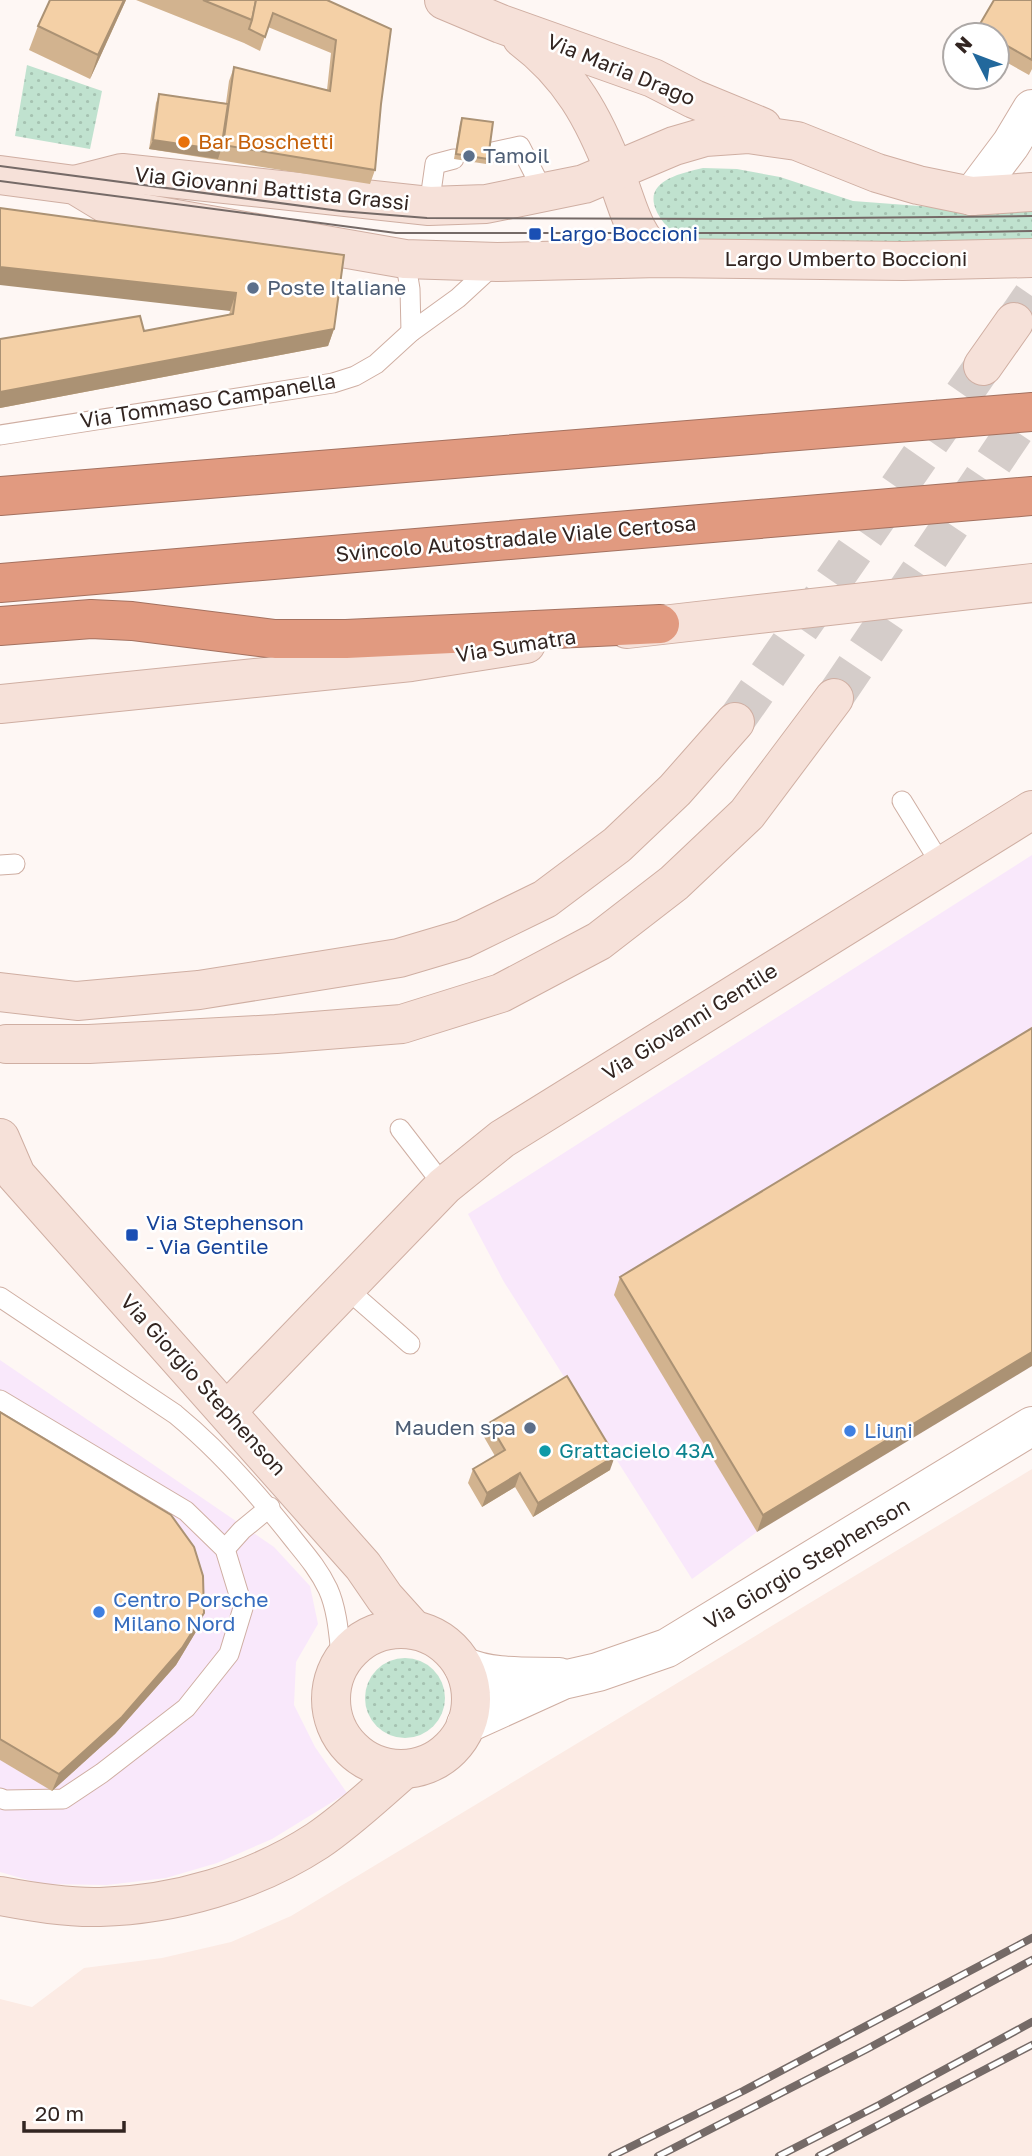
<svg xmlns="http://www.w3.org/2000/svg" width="1032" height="2156" viewBox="0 0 1032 2156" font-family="'Golos Text',sans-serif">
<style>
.commercial{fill:#f9e8fb}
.built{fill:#fcebe4}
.grass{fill:url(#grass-dots)}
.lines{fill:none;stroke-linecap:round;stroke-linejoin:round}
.secondary-tunnel{stroke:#d5cdca;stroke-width:38;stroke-dasharray:38 19;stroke-linecap:butt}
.lane-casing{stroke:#cfaea2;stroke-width:21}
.street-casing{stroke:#cfaea2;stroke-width:40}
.secondary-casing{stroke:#cfaea2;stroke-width:40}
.highway-casing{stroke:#a4715f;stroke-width:40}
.lane{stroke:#fff;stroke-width:19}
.street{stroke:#fff;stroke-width:38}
.secondary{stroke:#f6e1d9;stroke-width:38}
.highway{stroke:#e19a80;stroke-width:38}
.tram{stroke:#756a67;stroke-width:2}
.rail-casing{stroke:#756a67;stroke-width:8}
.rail{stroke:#fff;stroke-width:5;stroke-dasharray:16;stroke-linecap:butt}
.wall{fill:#d2b38f}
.shaded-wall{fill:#ab9274}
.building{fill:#f4d0a6;stroke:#ab9274;stroke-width:2}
.food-dot{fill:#e8710a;stroke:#fff;stroke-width:2.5}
.service-dot{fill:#5c6f8a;stroke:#fff;stroke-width:2.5}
.transit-dot{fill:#1a4fb4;stroke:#fff;stroke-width:2.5}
.shop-dot{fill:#3f7fe0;stroke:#fff;stroke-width:2.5}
.culture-dot{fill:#0f9aa8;stroke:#fff;stroke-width:2.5}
.labels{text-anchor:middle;stroke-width:5;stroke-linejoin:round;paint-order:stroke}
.street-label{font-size:21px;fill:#322521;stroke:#fff}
.food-label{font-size:21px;fill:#c56008;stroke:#fff;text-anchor:start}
.service-label{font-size:21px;fill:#4e5e75;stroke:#fff;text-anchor:start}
.transit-label{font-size:21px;fill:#164399;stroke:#fff;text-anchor:start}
.shop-label{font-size:21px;fill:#366cbe;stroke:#fff;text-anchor:start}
.culture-label{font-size:21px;fill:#0d838f;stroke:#fff;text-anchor:start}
</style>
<defs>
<pattern id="grass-dots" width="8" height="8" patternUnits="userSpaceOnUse" patternTransform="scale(1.75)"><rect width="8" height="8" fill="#c0e2cf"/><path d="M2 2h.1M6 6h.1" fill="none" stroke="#a5c2b1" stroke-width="1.8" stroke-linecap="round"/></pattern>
</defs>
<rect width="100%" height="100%" fill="#fef7f4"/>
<g class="commercial">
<path d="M1032 855V1366L757 1532 692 1579 504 1282 468 1214Z"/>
<path d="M0 1360 274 1547 310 1586 318 1624 296 1662 294 1705 315 1747 347 1793 272 1839 217 1863 166 1878 107 1885 42 1884 0 1872Z"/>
</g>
<path class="built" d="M1032 1469V2156H0V1999L32 2007 84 1968 162 1958 231 1942 291 1916Z"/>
<g class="grass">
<path d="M27 65 102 91 90 149 15 136Z"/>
<path d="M703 168 737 169 780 177 853 201 946 208 1032 205V255L689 246C681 238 671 231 664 223 635 185 672 175 703 168Z"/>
<circle cx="405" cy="1698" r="40"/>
</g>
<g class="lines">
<g class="secondary-tunnel">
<path d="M1014 322 1032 296"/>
<path d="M834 698 1032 405"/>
<path d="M735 722 983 366"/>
</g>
<defs>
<g id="lane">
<path d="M488 153 520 146 544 193"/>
<path d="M429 206 435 164 454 159"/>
<path d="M405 259 410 289 411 332"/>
<path d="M0 435 333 383 355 376 376 364 411 332 458 298 496 263"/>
<path d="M902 801 942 866"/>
<path d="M0 865 15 864"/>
<path d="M400 1129 444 1186"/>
<path d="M347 1289 410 1344"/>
<path d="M0 1297 175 1414C220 1451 258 1494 294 1540 307 1556 319 1570 328 1589 338 1611 339 1639 342 1663"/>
<path d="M0 1400 186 1511 225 1549 243 1608 229 1654 186 1708 102 1773 63 1799 5 1800 0 1798"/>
<path d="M225 1549 242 1530 270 1507"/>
</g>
<g id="street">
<path d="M972 196 1011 144 1032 109"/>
<path d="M463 1666C492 1679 527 1676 559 1677"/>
<path d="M466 1724 563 1680 598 1672 667 1648 1032 1426"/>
</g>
<g id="secondary">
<path d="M444 0 501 24 653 78 694 99 762 127"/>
<path d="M522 38C570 74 594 118 615 173 629 207 631 232 659 258"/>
<path d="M0 175 75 185 113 208 405 259 497 262 659 258 903 261 1032 258"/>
<path d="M75 185 122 173 429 206 486 204 584 184 674 146 705 137 748 134 797 141 877 173 918 185 972 196 1032 192"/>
<path d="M983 366 1014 322"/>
<path d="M627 629 1032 583"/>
<path d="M0 704 411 662 526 644"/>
<path d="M0 992 77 1001 199 990 399 958 463 939 545 899 617 845 675 790 735 722"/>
<path d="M6 1044H89L276 1034 402 1024 501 993 599 941 674 883 747 814 834 698"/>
<path d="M0 1138 16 1175 363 1566 385 1598 412 1628"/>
<path d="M227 1411 444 1186 502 1139 1032 810"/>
<circle cx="401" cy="1699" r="70"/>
<path d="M0 1896C32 1902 67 1908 100 1907 175 1905 254 1882 317 1841 348 1820 374 1795 403 1770"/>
</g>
<g id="highway">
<path d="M0 496 1032 412"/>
<path d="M0 583 1032 496"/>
<path d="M0 626 91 619 132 621 275 639H346L660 624"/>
</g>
</defs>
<use href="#lane" class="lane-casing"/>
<use href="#street" class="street-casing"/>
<use href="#secondary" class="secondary-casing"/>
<use href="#highway" class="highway-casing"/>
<use href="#lane" class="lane"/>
<use href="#street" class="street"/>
<use href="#secondary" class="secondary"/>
<use href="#highway" class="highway"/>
<g class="tram">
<path d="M0 166 340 211 427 218 728 219 1032 216"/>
<path d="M0 181 396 233H929L1032 231"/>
</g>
<defs>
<g id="rail">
<path d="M612 2156 743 2091 1032 1938"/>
<path d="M658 2156 867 2049 1032 1960"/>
<path d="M779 2156 879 2105 1032 2022"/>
<path d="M819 2156 1032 2045"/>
</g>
</defs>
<use href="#rail" class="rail-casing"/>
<use href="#rail" class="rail"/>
</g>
<g class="wall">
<path d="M50 0H126L90 79 29 50 38 26Z"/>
<path d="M136 0H327L381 104 375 170 370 184 149 149 156 103 159 94 226 103 229 81 234 67 327 90 331 53 268 27 260 51 244 43Z"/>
<path d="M1032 0V69L1029 75 997 57V35H975L977 29Z"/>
<path d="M462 118 488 159 486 164 454 159 460 123Z"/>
<path d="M0 208 334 329 328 346 0 408V339L144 331 229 315 230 311Z"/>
<path d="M1032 1028 757 1532 614 1295 620 1277Z"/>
<path d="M0 1412 197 1630 176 1665 115 1734 52 1791 0 1760Z"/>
<path d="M489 1423 610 1470 533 1517 515 1487 482 1507 468 1483 473 1469 495 1456 484 1437Z"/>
</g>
<g class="shaded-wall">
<path d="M124 0H126L90 79 98 55Z"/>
<path d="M153 140 221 150 218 159 149 149Z"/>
<path d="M0 267 236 293 230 311 0 285Z"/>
<path d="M334 329 328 346 0 408V392Z"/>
<path d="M1032 1352V1366L757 1532 763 1515Z"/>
<path d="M615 1456 610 1470 533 1517 538 1503Z"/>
<path d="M520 1473 515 1487 482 1507 487 1493Z"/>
<path d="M204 1613 197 1630 176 1665 115 1734 52 1791 59 1774Z"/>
</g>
<g class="building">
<path d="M50 0H124L98 55 38 26Z"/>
<path d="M203 0H256L252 20Z"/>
<path d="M256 0H327L391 29 381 104 375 170 223 145 234 67 330 91 336 40 273 13 265 37 249 29 252 20Z"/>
<path d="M994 0H1032V60L997 40V35H988L977 29Z"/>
<path d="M159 94 228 104 221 150 153 140Z"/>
<path d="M462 118 493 122 488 159 456 154Z"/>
<path d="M0 208 344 255 334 329 0 392V339L140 316 144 331 233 314 236 293 0 267Z"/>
<path d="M1032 1028V1352L763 1515 620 1277Z"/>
<path d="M567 1376 615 1456 538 1503 520 1473 487 1493 473 1469 505 1450 489 1423Z"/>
<path d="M0 1412 171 1515 194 1547 203 1576 204 1613 182 1648 122 1717 59 1774 0 1739Z"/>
</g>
<circle class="food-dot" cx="184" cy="142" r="7"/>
<g class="service-dot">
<circle cx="469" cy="156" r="7"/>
<circle cx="253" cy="288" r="7"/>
<circle cx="530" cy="1428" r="7"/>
</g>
<g class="transit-dot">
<rect x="528" y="227" width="14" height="14" rx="3.5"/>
<rect x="125" y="1228" width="14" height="14" rx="3.5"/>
</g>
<g class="shop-dot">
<circle cx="850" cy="1431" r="7"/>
<circle cx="99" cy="1612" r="7"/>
</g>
<circle class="culture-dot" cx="545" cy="1451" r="7"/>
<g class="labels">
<g class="street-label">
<text transform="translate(621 70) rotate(22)" y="7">Via Maria Drago</text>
<text transform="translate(272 189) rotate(6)" y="7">Via Giovanni Battista Grassi</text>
<text x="846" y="266">Largo Umberto Boccioni</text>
<text transform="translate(208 401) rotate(-9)" y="7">Via Tommaso Campanella</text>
<text transform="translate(516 539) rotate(-5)" y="7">Svincolo Autostradale Viale Certosa</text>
<text transform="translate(516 646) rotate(-9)" y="7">Via Sumatra</text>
<text transform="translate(690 1022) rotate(-32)" y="7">Via Giovanni Gentile</text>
<text transform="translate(203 1385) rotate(48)" y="7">Via Giorgio Stephenson</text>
<text transform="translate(807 1564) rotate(-31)" y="7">Via Giorgio Stephenson</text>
</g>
<g class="food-label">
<text x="198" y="149">Bar Boschetti</text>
</g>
<g class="service-label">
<text x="483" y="163">Tamoil</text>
<text x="267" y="295">Poste Italiane</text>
<text x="516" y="1435" text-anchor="end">Mauden spa</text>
</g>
<g class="transit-label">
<text x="549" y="241">Largo Boccioni</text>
<text x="146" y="1230">Via Stephenson<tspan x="146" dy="24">- Via Gentile</tspan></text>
</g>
<g class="shop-label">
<text x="864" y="1438">Liuni</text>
<text x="113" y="1607">Centro Porsche<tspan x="113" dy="24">Milano Nord</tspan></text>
</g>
<g class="culture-label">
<text x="559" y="1458">Grattacielo 43A</text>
</g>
</g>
<g transform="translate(976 56) rotate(312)"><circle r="33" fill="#ffffff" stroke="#ada8a6" stroke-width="2"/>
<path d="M0-5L12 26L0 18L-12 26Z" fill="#22689c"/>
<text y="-10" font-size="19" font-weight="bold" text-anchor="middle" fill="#322521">N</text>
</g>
<path d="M24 2121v10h100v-10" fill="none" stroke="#322521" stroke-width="3.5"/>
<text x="35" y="2121" font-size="21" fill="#322521" stroke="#ffffff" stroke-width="5" paint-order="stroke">20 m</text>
</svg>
